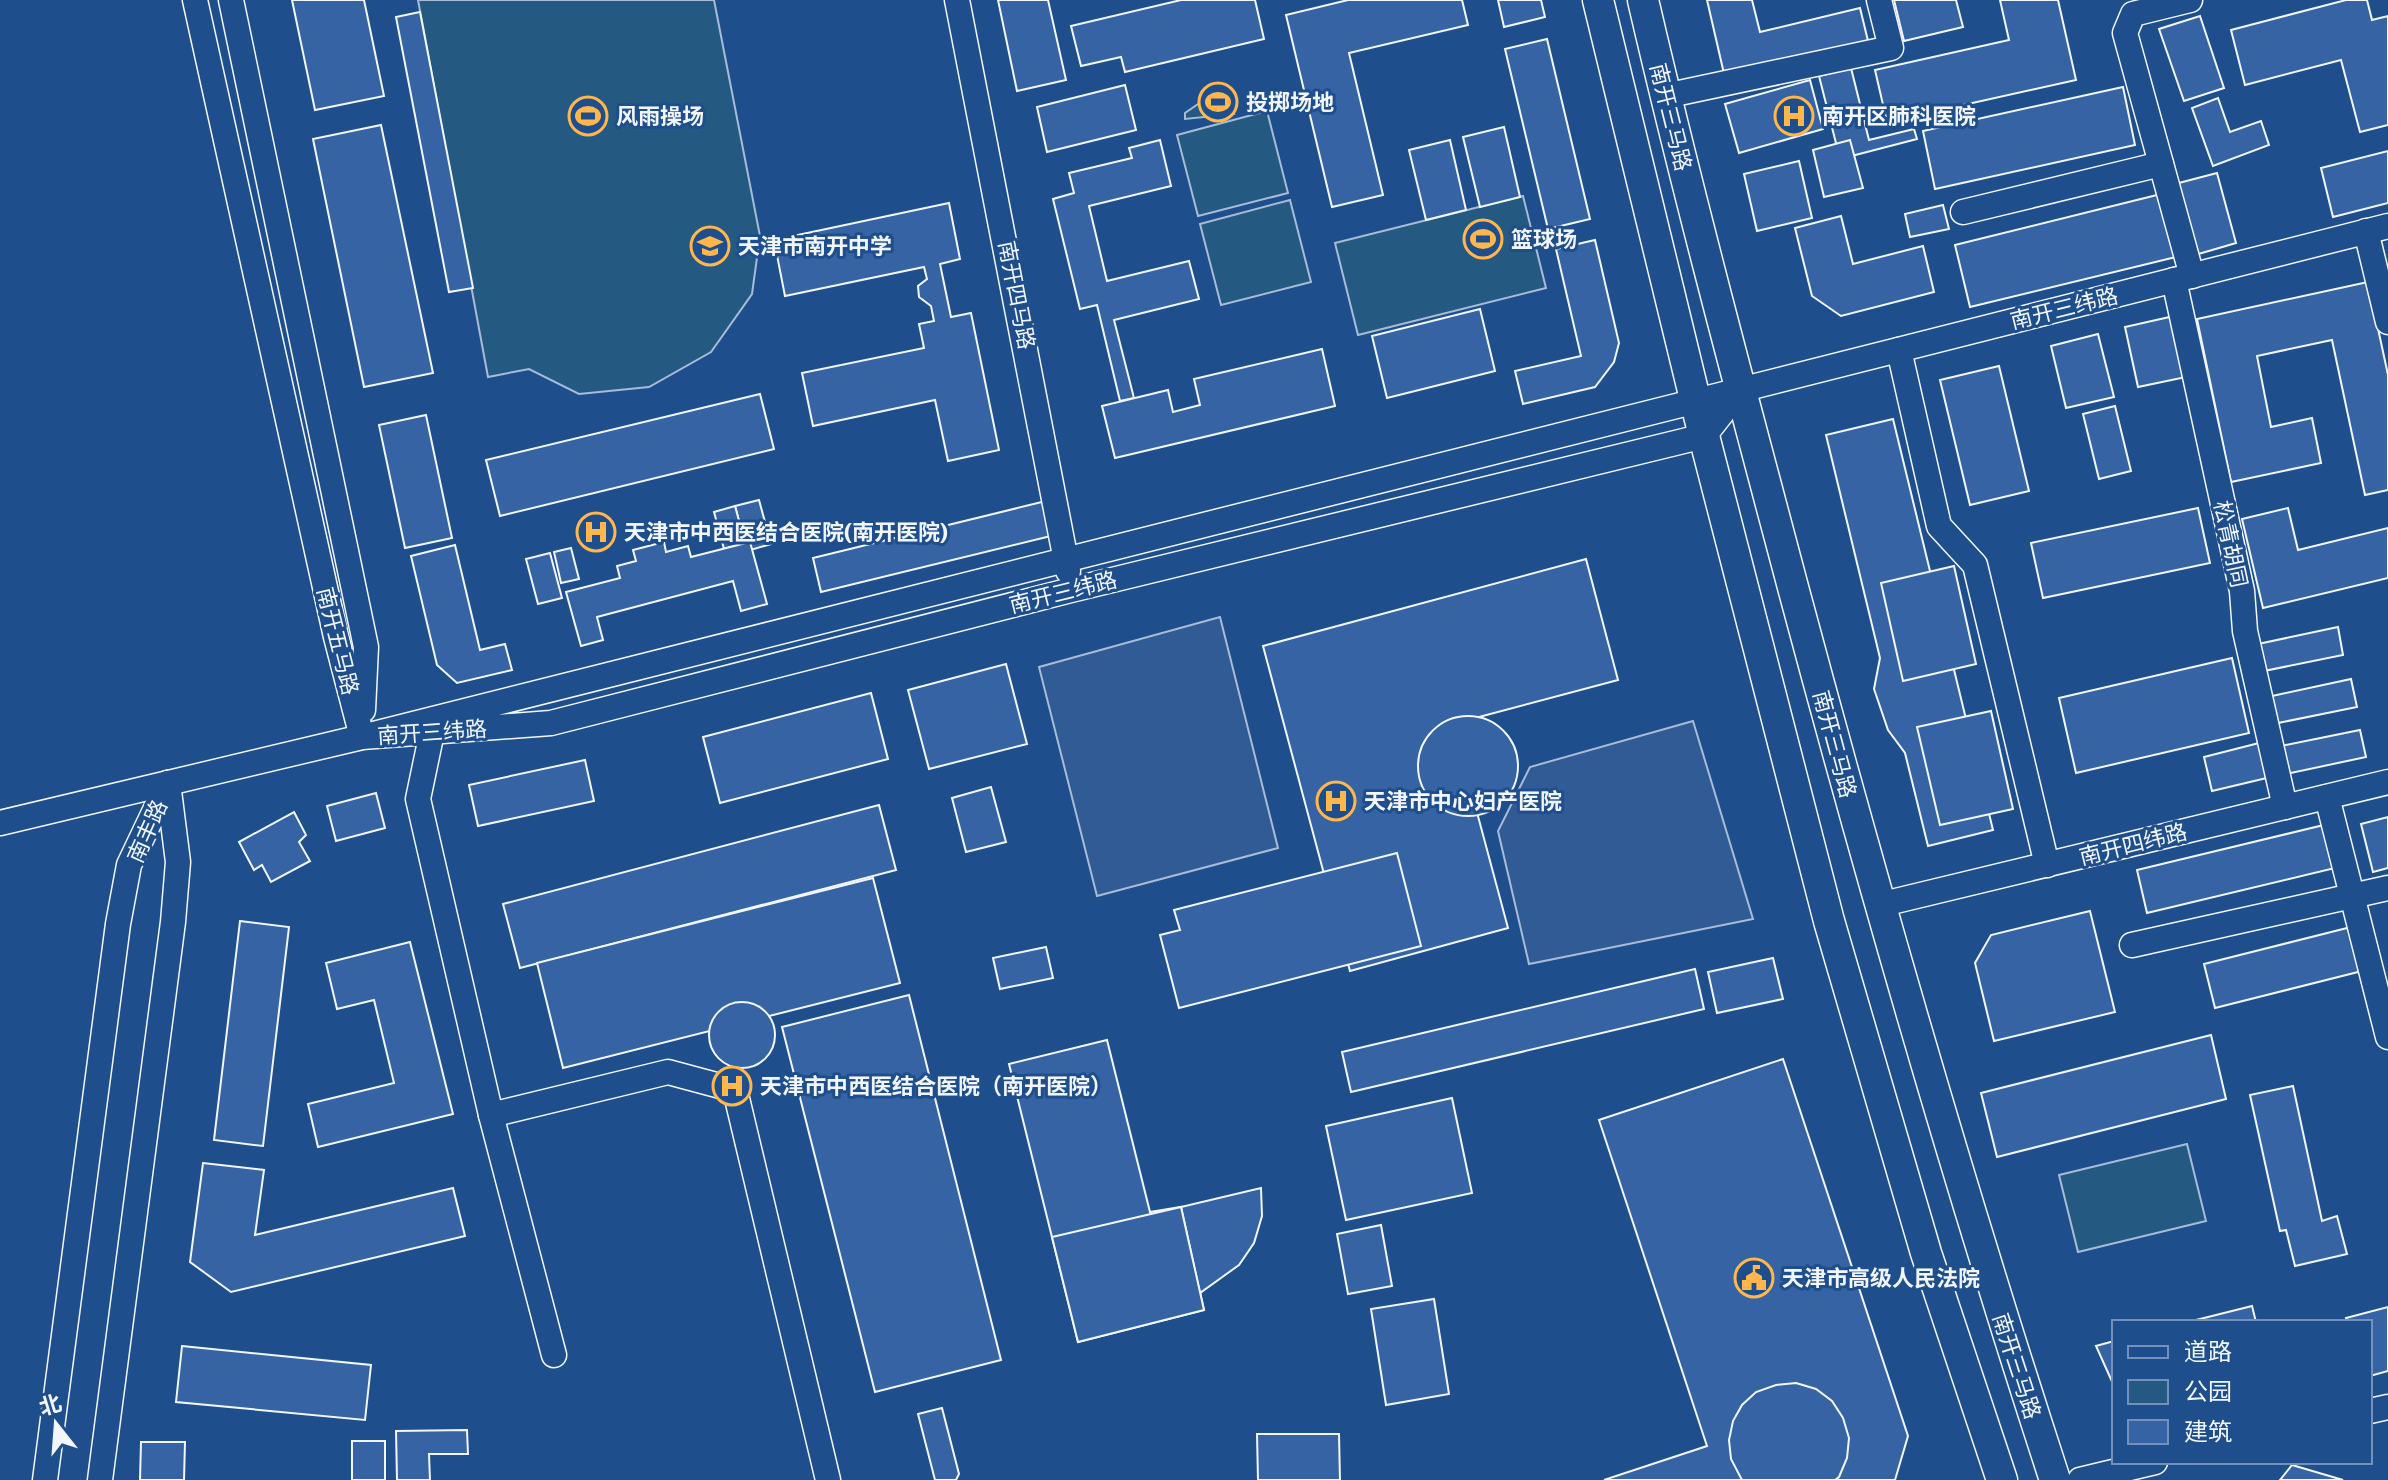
<svg xmlns="http://www.w3.org/2000/svg" width="2388" height="1480" viewBox="0 0 2388 1480" font-family="'Roboto Serif','Noto Sans SC',serif">
<style>
.green{fill:#245a82;stroke:#a8bbd7;stroke-width:2}
.parking{fill:#305b95;stroke:#a8bbd7;stroke-width:2}
.building{fill:#3563a3;stroke:#f2f6ff;stroke-width:2}
.lines{fill:none;stroke-linecap:round;stroke-linejoin:round}
.minor-casing{stroke:#f2f6ff;stroke-width:27}
.major-casing{stroke:#f2f6ff;stroke-width:33}
.minor{stroke:#1f4e8c;stroke-width:24}
.major{stroke:#1f4e8c;stroke-width:30}
.labels{text-anchor:middle;stroke-width:6;stroke-linejoin:round;paint-order:stroke}
.poi-label{font-size:22px;font-weight:bold;fill:#f2f6ff;stroke:#1f4e8c;text-anchor:start}
.street-label{font-size:22px;fill:#f2f6ff;stroke:#1f4e8c}
</style>
<rect width="100%" height="100%" fill="#1f4e8c"/>
<g class="green">
<path d="M418 0H714L760 236 752 294 711 352 649 387 579 394 529 369 488 377Z"/>
<path d="M1223 87 1234 114 1185 119V113Z"/>
<path d="M1267 111 1288 193 1198 216 1177 135Z"/>
<path d="M1523 196 1546 288 1358 335 1335 243Z"/>
<path d="M1290 200 1311 282 1221 305 1200 224Z"/>
<path d="M2187 1144 2206 1221 2078 1252 2059 1175Z"/>
</g>
<g class="parking">
<path d="M1220 617 1278 848 1097 896 1039 667Z"/>
<path d="M1693 721 1753 919 1529 964 1498 831 1530 767Z"/>
</g>
<g class="building">
<path d="M292 0H364L384 96 315 110Z"/>
<path d="M998 0H1048L1066 80 1017 91Z"/>
<path d="M1181 0H1255L1264 39 1125 72 1121 57 1081 66 1071 26Z"/>
<path d="M1348 0H1462L1468 25 1349 53 1383 195 1332 207 1286 15Z"/>
<path d="M1498 0H1541L1545 17 1504 27Z"/>
<path d="M1707 0H1752L1760 32 1860 8 1869 45 1725 78Z"/>
<path d="M1894 0H1956L1963 27 1904 41Z"/>
<path d="M2000 0H2058L2076 80 1887 122 1875 70 2009 40Z"/>
<path d="M2346 0H2367L2372 20 2388 16V125L2360 132 2341 60 2245 85 2231 30Z"/>
<path d="M420 12 473 288 449 292 396 17Z"/>
<path d="M2200 16 2224 88 2184 101 2159 29Z"/>
<path d="M1547 39 1590 219 1548 229 1505 49Z"/>
<path d="M1851 68 1869 140 1914 129 1917 139 1840 159 1819 76Z"/>
<path d="M1810 80 1823 129 1739 153 1725 104Z"/>
<path d="M1125 85 1136 130 1047 152 1037 107Z"/>
<path d="M2123 87 2135 145 1935 189 1923 131Z"/>
<path d="M2218 98 2230 132 2261 121 2269 145 2213 166 2192 108Z"/>
<path d="M381 125 433 373 364 387 313 139Z"/>
<path d="M1504 127 1520 197 1480 207 1463 137Z"/>
<path d="M1160 140 1171 186 1089 206 1107 281 1189 261 1199 299 1114 320 1134 398 1120 401 1097 305 1080 309 1053 199 1074 193 1069 173 1132 158 1129 148Z"/>
<path d="M1450 140 1466 210 1426 220 1409 150Z"/>
<path d="M1850 140 1863 188 1824 197 1813 150Z"/>
<path d="M2388 151V203L2333 217 2321 168Z"/>
<path d="M1799 161 1812 218 1757 231 1744 174Z"/>
<path d="M2217 173 2236 243 2195 255 2175 184Z"/>
<path d="M2165 193 2180 256 1970 307 1955 245Z"/>
<path d="M949 203 960 259 940 264 951 317 971 313 999 450 948 461 935 400 813 426 802 373 924 348 919 324 934 321 931 306 919 297 918 286 927 279 924 267 785 296 774 240Z"/>
<path d="M1943 205 1949 229 1910 237 1905 214Z"/>
<path d="M1841 216 1853 264 1923 246 1934 292 1841 316 1812 296 1795 228Z"/>
<path d="M1595 240 1619 343 1614 362 1595 387 1523 404 1515 371 1581 356 1556 249Z"/>
<path d="M2368 282 2388 375V490L2365 495 2332 340 2257 356 2271 427 2312 418 2321 463 2231 482 2197 319Z"/>
<path d="M1480 309 1495 371 1387 398 1372 336Z"/>
<path d="M2174 316 2186 377 2138 387 2125 327Z"/>
<path d="M2098 334 2114 397 2066 408 2051 346Z"/>
<path d="M1322 349 1335 406 1115 458 1102 406 1168 390 1173 412 1200 405 1194 379Z"/>
<path d="M1999 366 2029 491 1970 505 1940 380Z"/>
<path d="M760 394 774 449 500 516 486 460Z"/>
<path d="M2115 406 2131 471 2099 479 2083 414Z"/>
<path d="M426 415 452 538 405 548 379 425Z"/>
<path d="M1893 419 1993 830 1928 846 1905 753 1888 730 1874 689 1880 658 1826 435Z"/>
<path d="M759 500 771 544 747 551 735 506Z"/>
<path d="M1046 501 1055 535 821 592 813 558Z"/>
<path d="M735 506 745 543 724 549 714 512Z"/>
<path d="M2198 508 2210 563 2043 598 2031 543Z"/>
<path d="M2288 508 2298 550 2388 528V578L2263 608 2242 519Z"/>
<path d="M664 542 666 552 688 546 691 557 750 542 767 604 741 611 733 581 597 617 603 640 581 646 566 592 620 578 617 566 636 561 633 550Z"/>
<path d="M455 545 480 650 505 644 512 670 457 683 437 665 411 556Z"/>
<path d="M571 548 579 579 561 583 554 552Z"/>
<path d="M550 553 562 598 538 604 526 559Z"/>
<path d="M1586 559 1618 680 1479 717 1500 798 1475 805 1508 928 1350 971 1263 646Z"/>
<path d="M1954 566 1976 664 1903 681 1881 583Z"/>
<path d="M2338 627 2343 655 2264 671 2258 644Z"/>
<path d="M2232 658 2249 733 2076 773 2059 698Z"/>
<path d="M1006 664 1027 744 929 769 908 690Z"/>
<path d="M2351 679 2357 707 2278 723 2272 696Z"/>
<path d="M871 693 888 759 720 803 703 737Z"/>
<path d="M1991 711 2013 809 1940 825 1917 727Z"/>
<circle cx="1468" cy="766" r="50"/>
<path d="M2360 730 2366 757 2286 774 2281 746Z"/>
<path d="M2263 742 2271 777 2212 791 2204 757Z"/>
<path d="M585 760 594 801 478 826 469 785Z"/>
<path d="M991 787 1006 842 966 852 952 798Z"/>
<path d="M376 793 385 828 336 841 327 806Z"/>
<path d="M879 805 896 870 520 968 503 904Z"/>
<path d="M294 812 306 835 299 842 310 861 271 882 262 865 254 870 239 842Z"/>
<path d="M2388 817V868L2373 872 2361 824Z"/>
<path d="M2328 824 2339 867 2147 913 2137 870Z"/>
<path d="M1397 853 1421 946 1179 1008 1160 935 1180 930 1174 910Z"/>
<path d="M873 878 900 983 563 1068 537 963Z"/>
<path d="M2090 911 2115 1012 1994 1041 1975 963 1991 935Z"/>
<path d="M240 921 289 927 263 1146 214 1140Z"/>
<path d="M2359 925 2370 969 2215 1008 2204 964Z"/>
<path d="M410 942 453 1114 318 1147 308 1104 394 1083 374 1000 337 1009 326 963Z"/>
<path d="M1046 947 1053 978 1000 989 993 958Z"/>
<path d="M1773 958 1783 999 1717 1013 1708 972Z"/>
<path d="M1695 969 1704 1009 1351 1092 1342 1052Z"/>
<path d="M909 995 1001 1360 875 1392 782 1027Z"/>
<circle cx="742" cy="1035" r="33"/>
<path d="M2211 1035 2226 1099 1997 1157 1981 1093Z"/>
<path d="M1107 1040 1150 1212 1181 1207 1204 1310 1078 1342 1009 1064Z"/>
<path d="M1783 1059 1908 1436 1895 1480H1604L1707 1446 1599 1120Z"/>
<path d="M2293 1086 2322 1221 2337 1216 2347 1254 2295 1266 2286 1230 2280 1231 2250 1095Z"/>
<path d="M1452 1098 1472 1193 1346 1220 1326 1126Z"/>
<path d="M203 1163 264 1170 255 1235 453 1188 465 1236 231 1292 190 1262Z"/>
<path d="M1261 1188 1262 1216 1254 1243 1239 1265 1200 1293 1181 1207Z"/>
<path d="M1181 1207 1204 1310 1078 1342 1052 1237Z"/>
<path d="M1381 1225 1392 1286 1348 1294 1337 1234Z"/>
<path d="M1434 1299 1449 1394 1386 1405 1371 1309Z"/>
<path d="M2252 1306 2256 1322H2188Z"/>
<path d="M2388 1307V1371L2370 1376V1322H2347L2346 1318Z"/>
<path d="M2114 1341V1386L2096 1346Z"/>
<path d="M182 1346 371 1365 365 1420 176 1402Z"/>
<path d="M1796 1383 1816 1389 1832 1401 1843 1418 1849 1438 1847 1458 1839 1477 1835 1480H1742L1731 1459 1729 1440 1733 1421 1742 1405 1756 1392 1776 1385Z"/>
<path d="M942 1408 959 1474 956 1480H935L918 1414Z"/>
<path d="M467 1430 468 1454H429L430 1480H397L396 1431Z"/>
<path d="M1257 1434H1339L1340 1480H1258Z"/>
<rect x="352" y="1441" width="33" height="39"/>
<path d="M141 1442H185L184 1480H140Z"/>
<path d="M2292 1465 2343 1480H2280Z"/>
</g>
<g class="lines">
<defs>
<g id="minor">
<path d="M195 0 336 637 362 737"/>
<path d="M231 0 366 647 363 710"/>
<path d="M957 0 1068 571"/>
<path d="M2190 0 2133 14 2125 33 2192 276"/>
<path d="M1665 96 1891 48 1879 0"/>
<path d="M1963 212 2161 164"/>
<path d="M2366 231 2388 322"/>
<path d="M2174 280 2242 591 2245 631 2285 807"/>
<path d="M1899 350 1939 526 1975 565 2047 865"/>
<path d="M1740 390 2388 226"/>
<path d="M432 732 418 799 491 1115 554 1355"/>
<path d="M2327 797 2388 1037"/>
<path d="M0 823 362 737 1740 390 1704 436 1071 590 551 723 362 737"/>
<path d="M1879 905 2388 782"/>
<path d="M2132 945 2388 888"/>
<path d="M491 1115 668 1072 735 1090 828 1480"/>
<path d="M2370 1411 2388 1407"/>
<path d="M45 1480 118 924 129 865 168 783"/>
<path d="M100 1480 173 922 178 862 168 783"/>
<path d="M2080 1480 2155 1462"/>
</g>
<g id="major">
<path d="M1598 0 1704 436 1829 921 1926 1253 2002 1480"/>
<path d="M1643 0C1689 198 1742 395 1794 591 1874 890 1959 1186 2055 1480"/>
</g>
</defs>
<use href="#minor" class="minor-casing"/>
<use href="#major" class="major-casing"/>
<use href="#minor" class="minor"/>
<use href="#major" class="major"/>
</g>
<defs>
<symbol id="stadium-ring" viewBox="-11 -11 22 22"><circle r="9.5" fill="#1f4e8c" stroke="#ffb74d" stroke-width="1.5"/><path d="M0-5a6.5 5 0 1 0 0 10a6.5 5 0 1 0 0-10ZM-3.5-1.8h7v3.6h-7Z" fill="#ffb74d"/></symbol>
<symbol id="hospital-ring" viewBox="-11 -11 22 22"><circle r="9.5" fill="#1f4e8c" stroke="#ffb74d" stroke-width="1.5"/><path d="M-5-5h3v3.5h4V-5h3V5h-3V1.5h-4V5h-3Z" fill="#ffb74d"/></symbol>
<symbol id="school-ring" viewBox="-11 -11 22 22"><circle r="9.5" fill="#1f4e8c" stroke="#ffb74d" stroke-width="1.5"/><path d="M0-5L7-2L0 1L-7-2ZM-4 1L0 2.5L4 1V4Q0 6-4 4Z" fill="#ffb74d"/></symbol>
<symbol id="civic-ring" viewBox="-11 -11 22 22"><circle r="9.5" fill="#1f4e8c" stroke="#ffb74d" stroke-width="1.5"/><path d="M-.6-6.5H3V-4.5H.6V-3L4-1V1h2V6H-6V1h2V-1L-.6-3ZM-1.2 2.5V6h2.4V2.5Z" fill="#ffb74d"/></symbol>
</defs>
<g fill-rule="evenodd">
<use href="#stadium-ring" x="1196" y="80" width="44" height="44"/>
<use href="#stadium-ring" x="566" y="94" width="44" height="44"/>
<use href="#hospital-ring" x="1772" y="94" width="44" height="44"/>
<use href="#stadium-ring" x="1461" y="217" width="44" height="44"/>
<use href="#school-ring" x="688" y="224" width="44" height="44"/>
<use href="#hospital-ring" x="574" y="510" width="44" height="44"/>
<use href="#hospital-ring" x="1314" y="779" width="44" height="44"/>
<use href="#hospital-ring" x="710" y="1064" width="44" height="44"/>
<use href="#civic-ring" x="1732" y="1256" width="44" height="44"/>
</g>
<g class="labels">
<g class="poi-label">
<text x="1246" y="110">投掷场地</text>
<text x="616" y="124">风雨操场</text>
<text x="1822" y="124">南开区肺科医院</text>
<text x="1511" y="247">篮球场</text>
<text x="738" y="254">天津市南开中学</text>
<text x="624" y="540">天津市中西医结合医院(南开医院)</text>
<text x="1364" y="809">天津市中心妇产医院</text>
<text x="760" y="1094">天津市中西医结合医院（南开医院）</text>
<text x="1782" y="1286">天津市高级人民法院</text>
</g>
<g class="street-label">
<text transform="translate(1671 117) rotate(76)" y="8">南开三马路</text>
<text transform="translate(1017 295) rotate(79)" y="8">南开四马路</text>
<text transform="translate(2064 308) rotate(-14)" y="8">南开三纬路</text>
<text transform="translate(2231 544) rotate(78)" y="8">松青胡同</text>
<text transform="translate(1063 592) rotate(-14)" y="8">南开三纬路</text>
<text transform="translate(338 641) rotate(76)" y="8">南开五马路</text>
<text transform="translate(432 732) rotate(-4)" y="8">南开三纬路</text>
<text transform="translate(1835 744) rotate(75)" y="8">南开三马路</text>
<text transform="translate(147 831) rotate(-66)" y="8">南丰路</text>
<text transform="translate(2133 844) rotate(-14)" y="8">南开四纬路</text>
<text transform="translate(2017 1366) rotate(72)" y="8">南开三马路</text>
</g>
</g>
<rect x="2112" y="1320" width="260" height="144" fill="#1f4e8c" stroke="#7391ba" stroke-width="2"/>
<rect x="2128" y="1346" width="40" height="12" fill="#1f4e8c" stroke="#7391ba" stroke-width="2"/>
<text x="2184" y="1360" font-size="24" fill="#f2f6ff">道路</text>
<rect x="2128" y="1380" width="40" height="24" fill="#245a82" stroke="#7391ba" stroke-width="2"/>
<text x="2184" y="1400" font-size="24" fill="#f2f6ff">公园</text>
<rect x="2128" y="1420" width="40" height="24" fill="#3563a3" stroke="#7391ba" stroke-width="2"/>
<text x="2184" y="1440" font-size="24" fill="#f2f6ff">建筑</text>
<g transform="translate(56 1424) rotate(343)" stroke="#1f4e8c" stroke-width="6" paint-order="stroke">
<path d="M0-6L14 30L0 20L-14 30Z" fill="#f2f6ff"/>
<text y="-12" font-size="22" font-weight="bold" text-anchor="middle" fill="#f2f6ff">北</text>
</g>
</svg>
